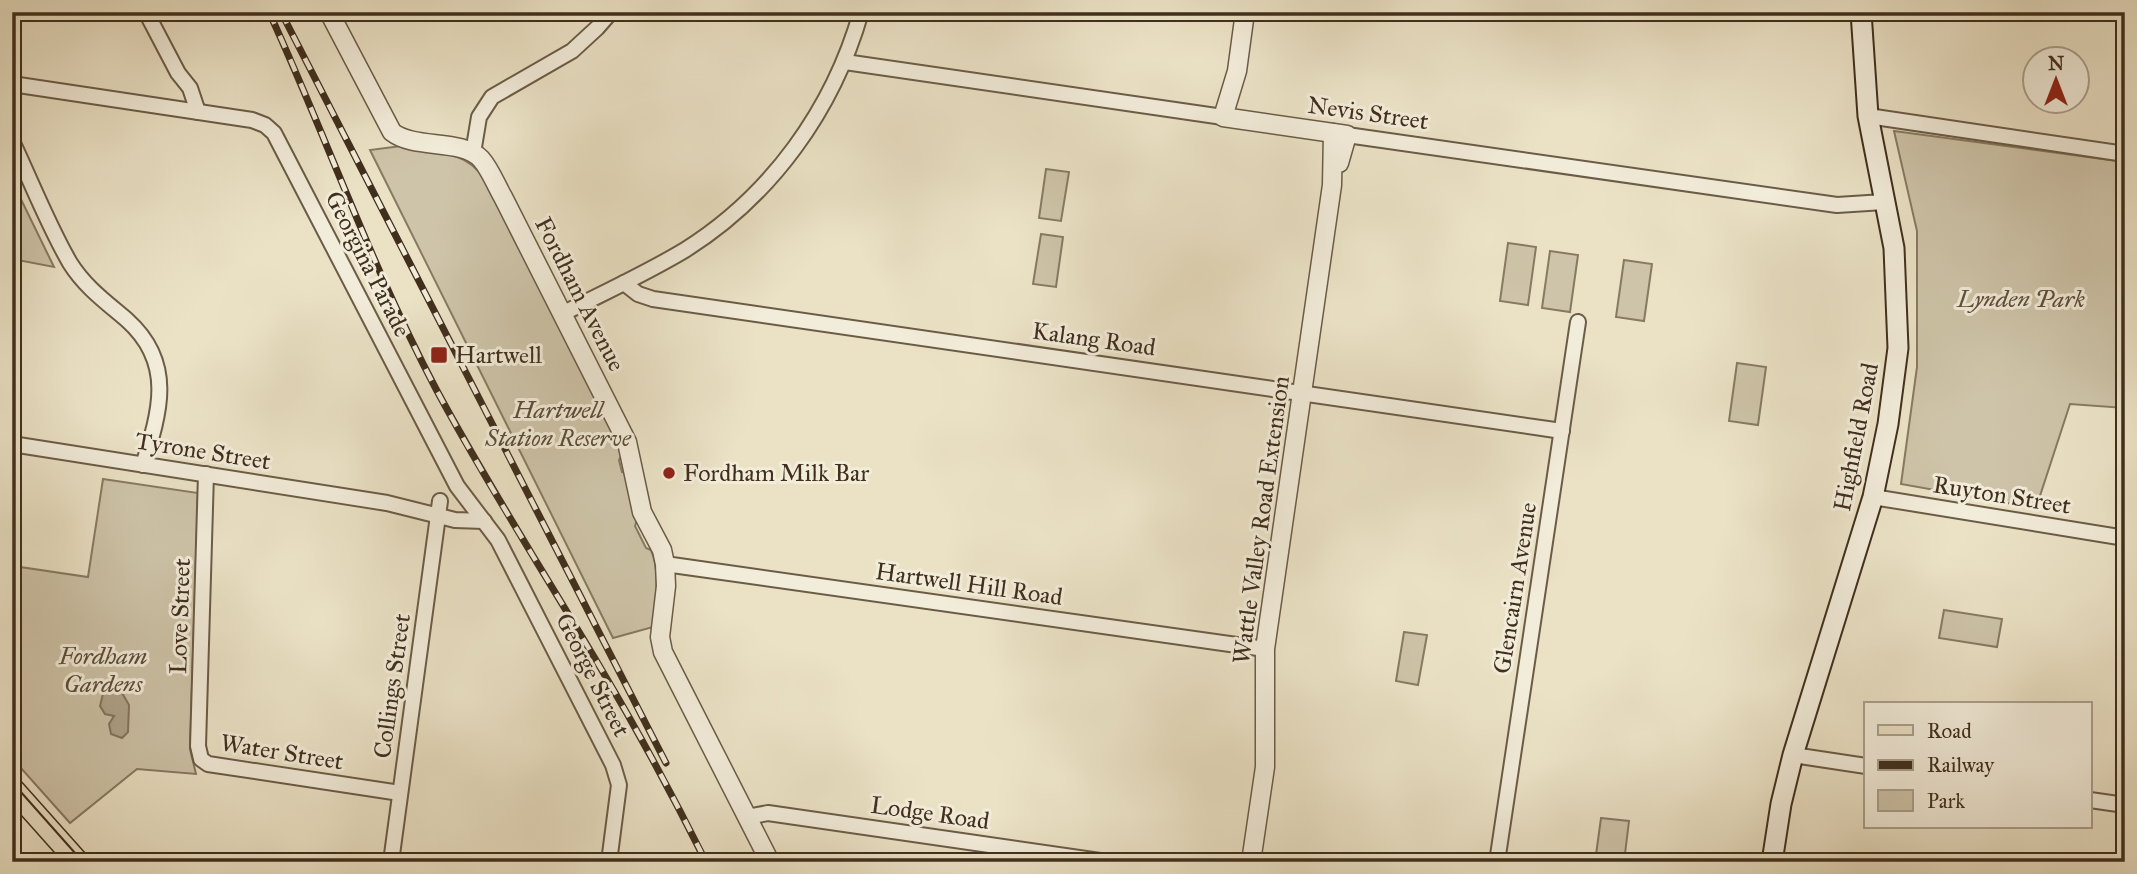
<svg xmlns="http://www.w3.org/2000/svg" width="2137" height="874" viewBox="0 0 2137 874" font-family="'IM FELL Great Primer',serif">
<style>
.green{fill:#cec4a9;stroke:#877a63;stroke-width:2}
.water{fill:#b1a58d;stroke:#847660;stroke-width:2}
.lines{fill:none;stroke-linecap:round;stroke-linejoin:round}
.minor-casing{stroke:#6b5c47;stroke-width:18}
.tertiary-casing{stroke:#6b5c47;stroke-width:21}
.secondary-casing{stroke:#402f1d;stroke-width:23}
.primary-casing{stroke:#402f1d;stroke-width:24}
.minor{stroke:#f2ecda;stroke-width:14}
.tertiary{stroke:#f2ecda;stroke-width:18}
.secondary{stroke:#f2ecda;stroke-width:19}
.primary{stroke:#ebe2c6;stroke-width:21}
.tram{stroke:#402f1d;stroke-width:2}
.rail-casing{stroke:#402f1d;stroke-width:7}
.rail{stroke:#f2ecda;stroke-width:4.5;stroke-dasharray:13;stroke-linecap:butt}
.poi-dot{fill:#8f2418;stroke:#f2ecda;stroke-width:2.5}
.labels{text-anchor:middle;stroke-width:6;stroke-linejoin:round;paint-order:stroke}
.street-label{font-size:24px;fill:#402f1d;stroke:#f2ecda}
.park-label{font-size:24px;font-style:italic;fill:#5c4d39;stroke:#f2ecda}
.poi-label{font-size:24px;fill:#402f1d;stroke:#f2ecda;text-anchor:start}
</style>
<rect width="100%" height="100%" fill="#ebe2c6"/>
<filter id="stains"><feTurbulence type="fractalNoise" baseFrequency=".00286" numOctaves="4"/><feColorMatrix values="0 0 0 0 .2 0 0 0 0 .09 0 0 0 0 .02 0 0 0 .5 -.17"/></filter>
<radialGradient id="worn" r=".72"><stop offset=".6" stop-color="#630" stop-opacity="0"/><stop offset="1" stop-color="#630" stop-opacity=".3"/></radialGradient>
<g class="green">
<path d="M1894 131 2125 162V408L2070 404 2036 508 1901 484 1917 367V231Z"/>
<path d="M401 146C432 152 467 150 484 179L610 425 622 454 619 460 622 472 628 474 637 520 635 526 646 548 651 550C661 573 655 602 653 627L613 638 370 150Z"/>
<path d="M1046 169 1069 172 1061 221 1039 218Z"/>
<path d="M12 189H16L54 267 12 259Z"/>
<path d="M1041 234 1063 237 1056 287 1033 284Z"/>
<path d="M1508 243 1536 247 1528 305 1500 301Z"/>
<path d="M1550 251 1578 255 1570 312 1542 308Z"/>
<path d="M1624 260 1652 264 1644 321 1616 317Z"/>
<path d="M1737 363 1766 367 1758 425 1729 421Z"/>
<path d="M103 479 198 493 190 749 196 774 137 769 70 823 12 758V573L13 566 88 577Z"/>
<path d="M1944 610 2002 619 1997 647 1939 638Z"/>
<path d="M1404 632 1427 635 1418 685 1396 681Z"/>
<path d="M1601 818 1629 821 1624 862H1595Z"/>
</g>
<path class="water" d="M110 690 121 691 129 705 128 732 122 738 111 734 109 724 114 716 105 714 100 706 103 694Z"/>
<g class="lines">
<defs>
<g id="minor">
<path d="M146 12 178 73 190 88 198 112"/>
<path d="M845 62 1223 117"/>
<path d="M12 84 252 120 265 125 274 133 457 486 498 540 613 765 619 785 609 862"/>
<path d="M1868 116 2125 154"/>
<path d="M1347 135 1837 205 1884 202"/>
<path d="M12 141C31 181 48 225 70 263 85 287 106 302 127 320 175 363 160 412 143 465"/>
<path d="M473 153 479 117 492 97 572 51 597 28 611 12"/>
<path d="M624 283 638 294 653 299 1562 431"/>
<path d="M562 314C603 293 645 274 685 250 771 196 833 110 861 12"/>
<path d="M12 444 387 503 455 520 484 521"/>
<path d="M206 474 198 746 201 759 208 764 400 793"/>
<path d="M1873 497 2125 538"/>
<path d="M665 564 1265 649"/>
<path d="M1793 755 1866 766"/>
<path d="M2090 800 2125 805"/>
<path d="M747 817 768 813 1107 862"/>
<path d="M391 862 440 501"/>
<path d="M1497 862 1578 322"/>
</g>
<g id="tertiary">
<path d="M329 12 392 132C415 150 461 138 481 159 490 169 496 185 503 197L627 442 642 512 662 550 665 564 666 586 660 637 663 652 770 862"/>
<path d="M1245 12 1237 71 1223 117 1347 135 1339 163"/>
<path d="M1251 862 1265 767V649L1332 185 1333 133"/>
</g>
<path id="secondary" d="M1772 862 1781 804 1793 755 1873 497 1888 424 1898 348 1894 248 1868 116 1861 12"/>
<path id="primary" d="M12 788 78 862"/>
</defs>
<use href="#minor" class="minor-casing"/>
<use href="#tertiary" class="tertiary-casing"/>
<use href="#secondary" class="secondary-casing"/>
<use href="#primary" class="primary-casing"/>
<use href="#minor" class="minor"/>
<use href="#tertiary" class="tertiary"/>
<use href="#secondary" class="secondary"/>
<use href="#primary" class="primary"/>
<path class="tram" d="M12 782 83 862"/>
<defs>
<g id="rail">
<path d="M269 12C327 138 371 266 436 389 487 484 545 574 600 667 638 731 673 796 706 862"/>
<path d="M281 12 666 763"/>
</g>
</defs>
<use href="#rail" class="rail-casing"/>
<use href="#rail" class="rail"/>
</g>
<g class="poi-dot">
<rect x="430" y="346" width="18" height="18" rx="3.5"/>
<circle cx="669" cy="473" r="7"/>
</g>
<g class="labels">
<g class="street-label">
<text transform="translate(1368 113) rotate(8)" y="8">Nevis Street</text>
<text transform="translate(368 264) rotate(63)" y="8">Georgina Parade</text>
<text transform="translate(580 294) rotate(63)" y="8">Fordham Avenue</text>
<text transform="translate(1094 339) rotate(8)" y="8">Kalang Road</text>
<text transform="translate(1856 437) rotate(-79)" y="8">Highfield Road</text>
<text transform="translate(203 451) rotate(9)" y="8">Tyrone Street</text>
<text transform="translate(2002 495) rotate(9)" y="8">Ruyton Street</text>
<text transform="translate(1261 520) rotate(-82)" y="8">Wattle Valley Road Extension</text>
<text transform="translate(969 584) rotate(8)" y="8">Hartwell Hill Road</text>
<text transform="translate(1515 588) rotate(-81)" y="8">Glencairn Avenue</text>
<text transform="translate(180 616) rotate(-88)" y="8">Love Street</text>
<text transform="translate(593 675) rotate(63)" y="8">George Street</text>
<text transform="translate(392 686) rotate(-82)" y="8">Collings Street</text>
<text transform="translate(282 752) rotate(9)" y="8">Water Street</text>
<text transform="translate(930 813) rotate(8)" y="8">Lodge Road</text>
</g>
<g class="park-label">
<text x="2021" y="307">Lynden Park</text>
<text x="558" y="418">Hartwell<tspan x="558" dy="28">Station Reserve</tspan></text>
<text x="103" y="664">Fordham<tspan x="103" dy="28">Gardens</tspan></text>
</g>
<g class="poi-label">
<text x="455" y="363">Hartwell</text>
<text x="683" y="481">Fordham Milk Bar</text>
</g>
</g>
<rect width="2137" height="874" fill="none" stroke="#ebe2c6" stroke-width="42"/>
<rect x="14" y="14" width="2109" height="846" fill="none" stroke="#402f1d" stroke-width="3.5"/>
<rect x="21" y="21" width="2095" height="832" fill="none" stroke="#402f1d" stroke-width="2"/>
<rect x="1864" y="702" width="228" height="126" fill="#f2ecda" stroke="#aba08e" stroke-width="2"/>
<rect x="1878" y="725" width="35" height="10" fill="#ebe2c6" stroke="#aba08e" stroke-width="2"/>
<text x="1927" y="738" font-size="21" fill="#402f1d">Road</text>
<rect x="1878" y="760" width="35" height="10" fill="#402f1d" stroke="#aba08e" stroke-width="2"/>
<text x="1927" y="772" font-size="21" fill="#402f1d">Railway</text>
<rect x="1878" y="790" width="35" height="21" fill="#cec4a9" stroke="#aba08e" stroke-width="2"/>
<text x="1927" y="808" font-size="21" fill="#402f1d">Park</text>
<g transform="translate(2056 80)"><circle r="33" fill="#f2ecda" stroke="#aba08e" stroke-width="2"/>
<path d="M0-5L12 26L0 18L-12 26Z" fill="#8f2418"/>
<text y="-10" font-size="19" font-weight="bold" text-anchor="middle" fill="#402f1d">N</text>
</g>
<rect width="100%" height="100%" filter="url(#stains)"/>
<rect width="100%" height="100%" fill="url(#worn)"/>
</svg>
